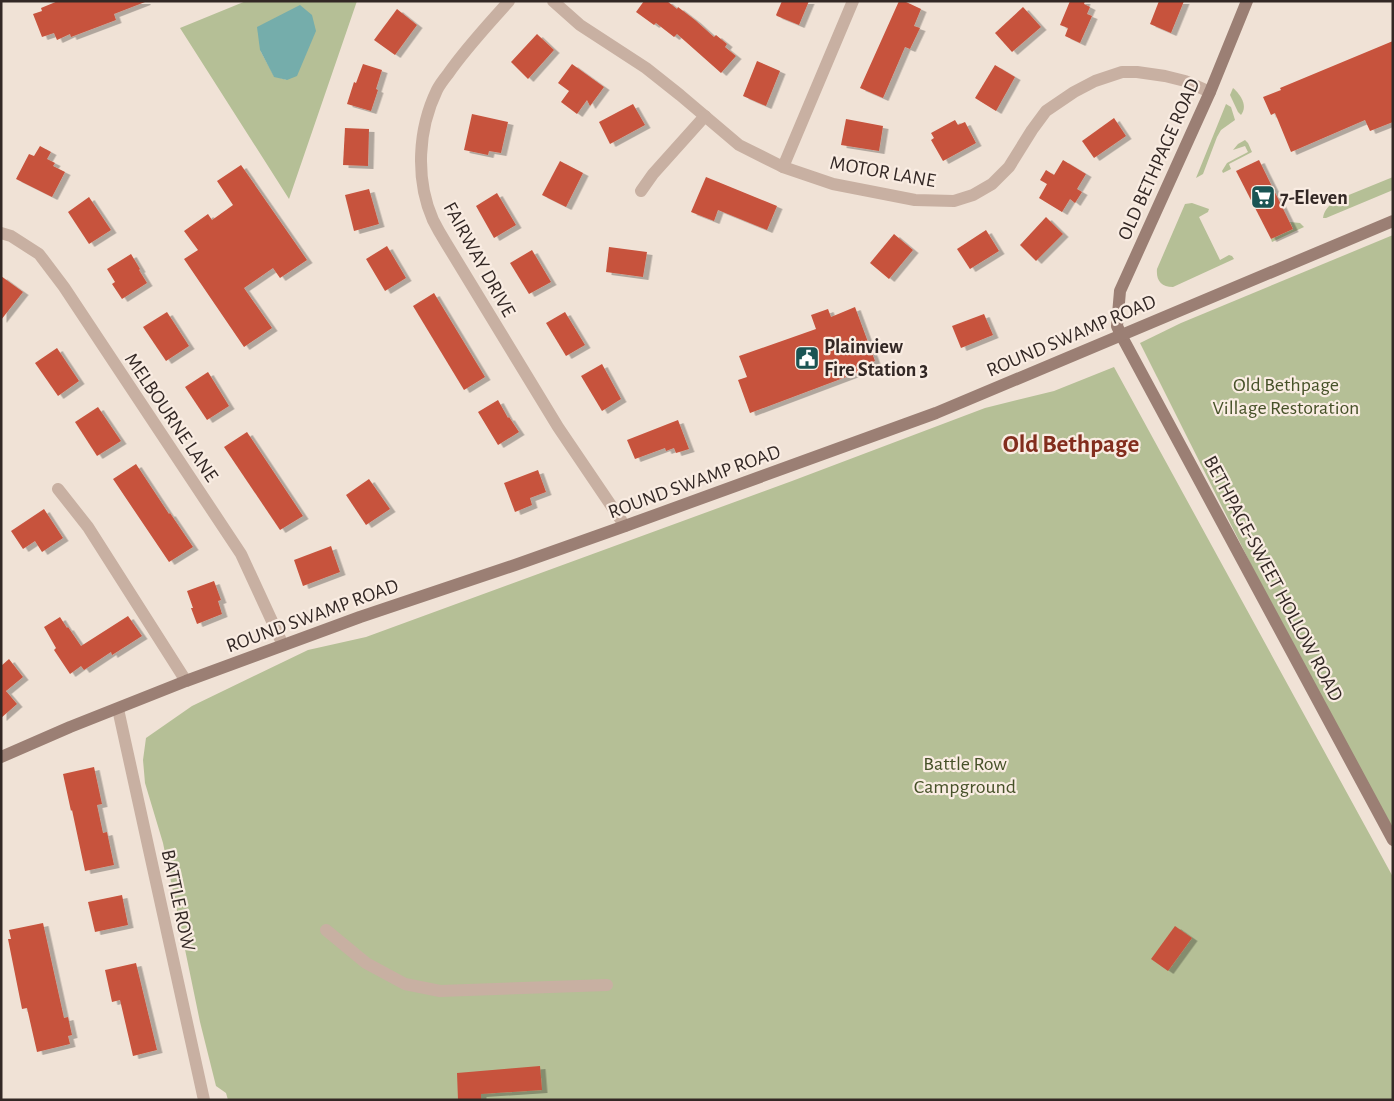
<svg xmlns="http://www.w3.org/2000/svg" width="1394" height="1101" viewBox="0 0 1394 1101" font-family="'Alegreya Sans',sans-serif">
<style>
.green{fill:#b5bf96;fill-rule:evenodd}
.water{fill:#75adab}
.building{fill:#c7533d;filter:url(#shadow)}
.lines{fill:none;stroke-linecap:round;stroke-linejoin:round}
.minor{stroke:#c8b0a2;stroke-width:12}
.secondary{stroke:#9b7f74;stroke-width:12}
.labels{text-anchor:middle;stroke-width:4.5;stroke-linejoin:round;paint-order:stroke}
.street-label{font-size:20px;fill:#332825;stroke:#f9ece2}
.poi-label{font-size:20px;font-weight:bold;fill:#332825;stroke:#f9ece2;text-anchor:start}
.park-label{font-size:20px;fill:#465128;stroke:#f9ece2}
.district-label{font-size:25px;font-weight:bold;fill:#822d1d;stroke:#f9ece2}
</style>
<defs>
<filter id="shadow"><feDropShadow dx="5.5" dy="3" stdDeviation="0" flood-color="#0004"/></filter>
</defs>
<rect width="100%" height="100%" fill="#f0e2d6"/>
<g class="green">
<path d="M246 1H357L289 199 180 28ZM260 50 287 80 274 76Z"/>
<path d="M1233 88C1241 95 1248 106 1241 115L1238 112 1230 95Z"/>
<path d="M1226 104 1231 107 1235 120 1221 130 1217 137 1203 174 1196 178Z"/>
<path d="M1245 140 1248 143 1252 152 1229 164 1231 169 1223 173 1222 171 1227 163 1248 152 1245 146 1233 150 1238 144Z"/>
<path d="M1393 177V190L1326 218H1323C1324 210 1329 206 1334 201Z"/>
<path d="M1192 203 1209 209 1208 212 1199 217 1220 260 1229 255 1232 256 1234 259 1173 287C1161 287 1156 280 1157 269L1185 204Z"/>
<path d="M1290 222 1300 223 1304 227 1272 242 1271 239 1293 229Z"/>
<path d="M1393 235V848L1140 343 1181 323Z"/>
<path d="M1114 367 1393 877V1100H228L226 1093 216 1086 200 1022 163 843 145 783 143 760 146 738 192 706 308 650 366 637 792 481 985 408 1054 391Z"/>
</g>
<path class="water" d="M300 5 312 15 316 31 297 76 287 80 274 77 260 50 257 27Z"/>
<g class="building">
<path d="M58 1H145V2L114 14 116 20 71 37 70 34 57 40 54 33 42 37 33 14 42 11 41 8Z"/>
<path d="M644 1H667L677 9 678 7 695 20 714 37 716 35 727 44 725 47 736 56 721 73 677 34 674 37 656 23 654 25 636 12Z"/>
<path d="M782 1H809L799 25 777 16 776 15Z"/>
<path d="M899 1H904L921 9 914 26 920 28 910 49 905 47 883 98 860 88Z"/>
<path d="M1070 1H1085L1084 4 1090 7 1087 14 1092 16 1080 43 1065 36 1068 28 1060 25Z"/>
<path d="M1159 1H1184L1171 33 1150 24Z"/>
<path d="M1023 7 1041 27 1012 52 995 33Z"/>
<path d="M397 9 417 25 395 55 374 40Z"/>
<path d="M537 34 554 50 528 79 511 62Z"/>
<path d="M1393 41V122L1370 131 1365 120 1291 152 1275 113 1271 115 1263 97 1281 90 1280 88Z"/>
<path d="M757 61 780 71 766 106 743 96Z"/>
<path d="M363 64 382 70 376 89 378 90 371 111 347 104 354 82 356 83Z"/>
<path d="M572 64 604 87 590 106 587 100 577 114 561 102 569 91 558 83Z"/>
<path d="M995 65 1015 77 996 111 975 98Z"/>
<path d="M633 104 645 125 610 144 599 122Z"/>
<path d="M472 114 508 122 501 153 489 151 488 155 464 150Z"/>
<path d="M1114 118 1126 136 1094 158 1082 141Z"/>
<path d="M846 119 883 126 879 151 841 145Z"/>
<path d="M955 120 958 125 965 122 976 143 943 161 931 140 934 138 931 133Z"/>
<path d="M345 128 369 129 368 166 343 165Z"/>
<path d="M40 146 51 152 47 159 55 163 53 166 65 172 52 197 16 179 29 154 34 156Z"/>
<path d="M1063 160 1086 174 1077 189 1082 192 1075 203 1070 199 1062 212 1039 198 1047 184 1040 180 1046 170 1054 175Z"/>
<path d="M1259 160 1293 229 1271 239 1236 171Z"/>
<path d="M560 161 583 173 566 207 542 195Z"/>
<path d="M241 165 307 260 280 278 273 268 244 288 272 328 244 347 184 259 198 250 184 231 208 214 212 220 233 205 217 181Z"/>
<path d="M706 177 777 206 767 230 718 210 714 221 691 212Z"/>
<path d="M369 189 379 224 354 231 345 195Z"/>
<path d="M497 193 516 225 494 238 476 206Z"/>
<path d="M89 197 111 230 89 244 68 212Z"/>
<path d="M1046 217 1063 234 1036 261 1020 245Z"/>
<path d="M986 230 999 251 970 269 957 249Z"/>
<path d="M894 234 913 250 889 279 870 263Z"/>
<path d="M387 246 406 278 385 291 366 259Z"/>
<path d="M609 247 647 252 643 277 606 272Z"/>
<path d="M532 250 551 282 529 294 510 263Z"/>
<path d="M131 254 140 269 139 270 147 283 122 299 112 284 115 282 107 269Z"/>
<path d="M1 276 23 292 1 320Z"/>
<path d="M434 293 485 377 464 390 413 306Z"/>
<path d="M855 307 875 361 860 366 862 371 750 413 738 380 747 377 739 356 816 329 811 315 828 309 831 317Z"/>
<path d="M167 312 189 346 166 361 143 327Z"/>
<path d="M565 312 585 345 566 356 546 323Z"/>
<path d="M984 314 993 335 961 348 952 326Z"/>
<path d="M57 348 79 381 58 396 35 363Z"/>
<path d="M602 364 621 399 602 411 581 376Z"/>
<path d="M208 372 229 406 207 420 185 387Z"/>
<path d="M498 400 508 418 509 417 519 432 498 445 478 412Z"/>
<path d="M98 407 121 441 97 456 75 422Z"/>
<path d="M678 420 689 449 676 453 674 448 666 451 665 448 635 459 627 440Z"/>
<path d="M247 432 303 516 280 530 224 447Z"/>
<path d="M136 464 169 514 170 513 193 547 169 562 113 479Z"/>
<path d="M538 470 546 492 530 498 532 505 515 512 504 483Z"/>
<path d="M369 479 390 509 366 525 346 495Z"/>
<path d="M44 509 63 538 42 552 35 541 23 549 11 531Z"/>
<path d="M331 546 340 572 303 586 294 560Z"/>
<path d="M214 581 221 600 218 601 222 614 197 624 191 608H193L187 591Z"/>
<path d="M128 616 142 636 112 655 111 652 84 670 81 666 70 674 54 650 56 648 44 627 60 617 67 628 68 627 81 646Z"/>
<path d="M9 659 23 677 6 691 17 704 1 718V666Z"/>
<path d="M94 767 102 804 97 805 103 833 107 832 114 865 85 871 72 810 71 811 63 774Z"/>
<path d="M122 895 128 925 95 932 88 902Z"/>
<path d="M43 923 64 1018 68 1017 72 1035 68 1036 70 1044 37 1052 27 1008 22 1009 8 939H11L9 930Z"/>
<path d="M1175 926 1192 938 1168 971 1151 959Z"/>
<path d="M136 963 157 1050 133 1056 120 1000 112 1002 105 970Z"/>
<path d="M540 1066 542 1090 481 1094V1100H458L457 1073Z"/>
</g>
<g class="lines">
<g class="minor">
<path d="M509 1C488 25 466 48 448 74 444 79 440 84 437 90 418 129 415 179 433 220 437 228 441 235 446 243L558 427 625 526"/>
<path d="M553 1 580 25 646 68 680 95 739 145 783 167 833 184 915 200 954 201 973 195 992 184 1009 167 1032 130 1046 111 1074 92 1095 81 1122 72H1137L1165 76 1185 81 1210 92"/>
<path d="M783 167 853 1"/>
<path d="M641 191 653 174 705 116"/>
<path d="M1 233 11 236 39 254 64 287 241 554 283 645"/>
<path d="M58 489 88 527 186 681"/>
<path d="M118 709 204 1100"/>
<path d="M326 930 366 963 405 984 440 991 607 985"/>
</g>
<g class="secondary">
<path d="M1247 1 1210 92 1120 291 1117 326 1121 335 1393 840"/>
<path d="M1 757 70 727 186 681 360 617 515 565 625 526 936 413 1393 221"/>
</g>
</g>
<defs>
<symbol id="supermarket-square" viewBox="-11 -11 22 22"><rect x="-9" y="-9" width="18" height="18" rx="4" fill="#1a5453" stroke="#f9ece2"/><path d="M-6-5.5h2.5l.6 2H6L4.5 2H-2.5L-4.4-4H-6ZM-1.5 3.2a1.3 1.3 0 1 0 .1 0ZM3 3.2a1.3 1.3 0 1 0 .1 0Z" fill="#fff"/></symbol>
<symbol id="civic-square" viewBox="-11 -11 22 22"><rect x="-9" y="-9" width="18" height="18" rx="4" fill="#1a5453" stroke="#f9ece2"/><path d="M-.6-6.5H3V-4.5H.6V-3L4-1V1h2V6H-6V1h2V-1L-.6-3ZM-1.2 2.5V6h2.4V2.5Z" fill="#fff"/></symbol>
</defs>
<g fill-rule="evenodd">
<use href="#supermarket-square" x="1249" y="183" width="28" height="28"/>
<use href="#civic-square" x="793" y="344" width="28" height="28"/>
</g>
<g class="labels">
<g class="street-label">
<text transform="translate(1158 159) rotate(-66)" y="7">OLD BETHPAGE ROAD</text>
<text transform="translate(883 171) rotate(10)" y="7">MOTOR LANE</text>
<text transform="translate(480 259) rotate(61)" y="7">FAIRWAY DRIVE</text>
<text transform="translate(1071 335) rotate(-23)" y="7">ROUND SWAMP ROAD</text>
<text transform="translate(172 417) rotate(56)" y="7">MELBOURNE LANE</text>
<text transform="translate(694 481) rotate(-20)" y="7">ROUND SWAMP ROAD</text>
<text transform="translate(1274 578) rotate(62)" y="7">BETHPAGE-SWEET HOLLOW ROAD</text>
<text transform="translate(312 615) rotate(-20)" y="7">ROUND SWAMP ROAD</text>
<text transform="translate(179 900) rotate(78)" y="7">BATTLE ROW</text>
</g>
<g class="poi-label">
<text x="1280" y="204">7-Eleven</text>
<text x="824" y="353">Plainview<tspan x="824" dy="23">Fire Station 3</tspan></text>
</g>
<g class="park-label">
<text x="1286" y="391">Old Bethpage<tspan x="1286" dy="23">Village Restoration</tspan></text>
<text x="965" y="770">Battle Row<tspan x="965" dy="23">Campground</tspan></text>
</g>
<g class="district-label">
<text x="1071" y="452">Old Bethpage</text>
</g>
</g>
<rect width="1394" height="1101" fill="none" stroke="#332825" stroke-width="5"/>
</svg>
